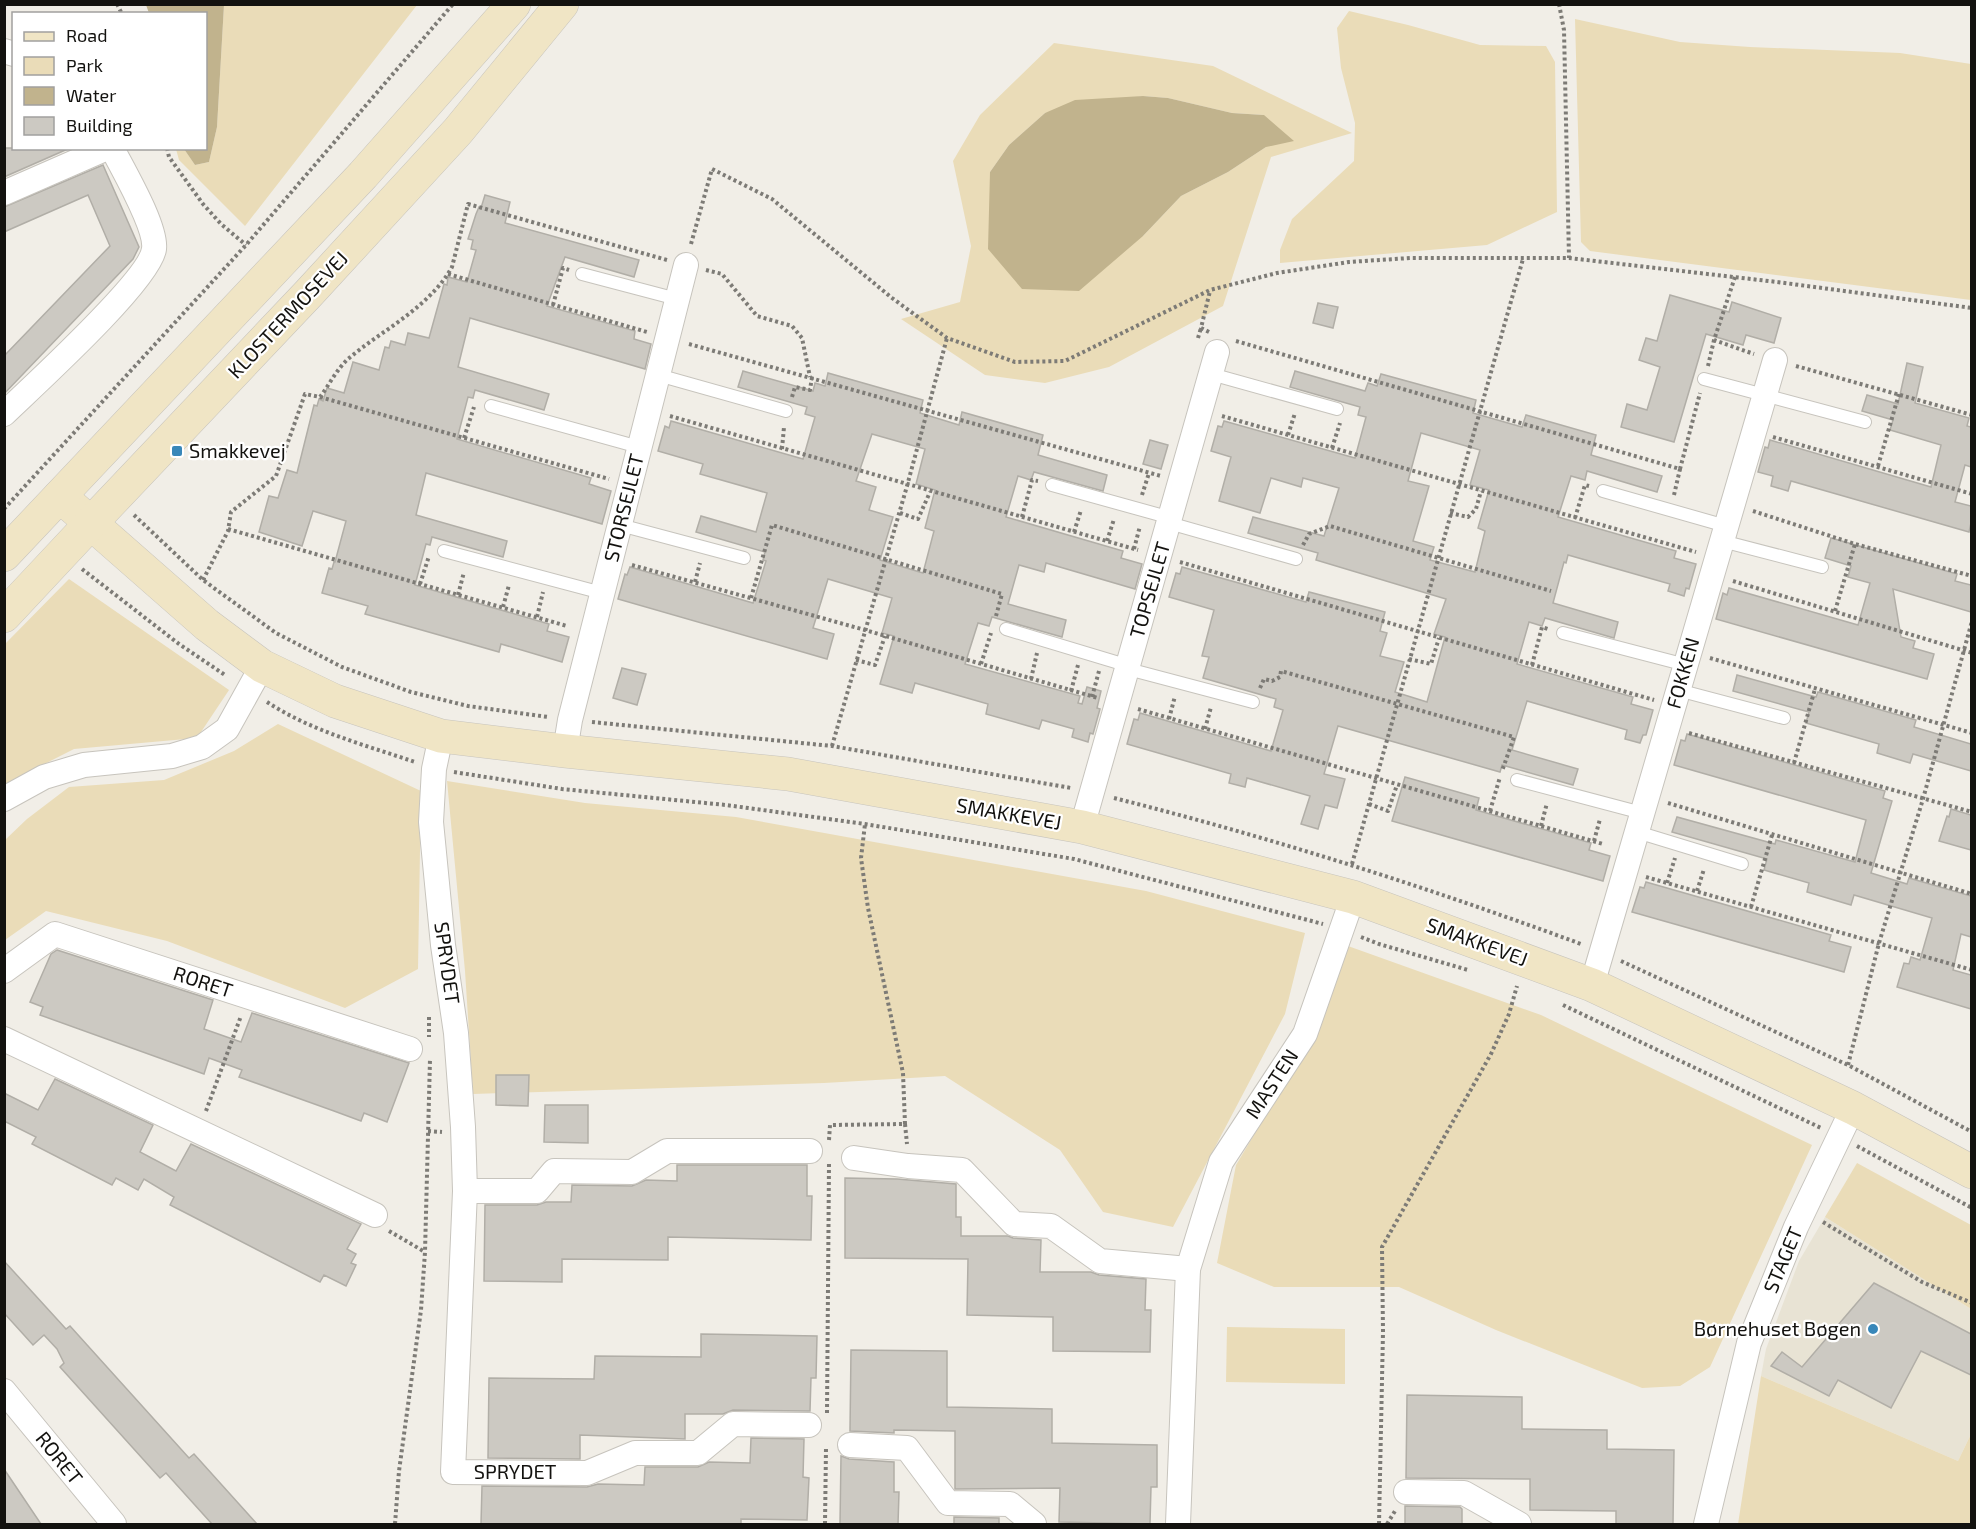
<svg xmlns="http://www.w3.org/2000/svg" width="1976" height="1529" viewBox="0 0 1976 1529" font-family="'Exo 2',sans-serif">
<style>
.built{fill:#e8e3d4}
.green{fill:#eadcb8;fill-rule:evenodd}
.water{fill:#c1b38d}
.building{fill:#ccc9c2;stroke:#b1aea7;stroke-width:1.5;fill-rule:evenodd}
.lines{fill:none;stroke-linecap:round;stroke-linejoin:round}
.lane-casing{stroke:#c7c4bd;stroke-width:14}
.street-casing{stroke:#c7c4bd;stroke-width:26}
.secondary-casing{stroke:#c7c4bd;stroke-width:34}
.path{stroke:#7d7b76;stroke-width:4;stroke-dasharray:3 3;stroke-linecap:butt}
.lane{stroke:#fff;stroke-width:12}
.street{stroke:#fff;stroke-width:24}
.secondary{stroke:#f0e5c5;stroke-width:33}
.poi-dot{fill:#3887b9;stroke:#fff;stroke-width:2}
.labels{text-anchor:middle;stroke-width:4.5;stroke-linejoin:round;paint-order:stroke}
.street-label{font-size:20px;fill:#13120f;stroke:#fff}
.poi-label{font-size:20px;fill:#13120f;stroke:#fff;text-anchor:start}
</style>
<rect width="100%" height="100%" fill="#f1eee7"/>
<path class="built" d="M1825 1217 1971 1309V1434L1958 1461 1761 1376 1766 1349 1799 1261Z"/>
<g class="green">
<path d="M224 5H417L245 226 179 160 176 149H184L195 165 209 162 217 127Z"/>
<path d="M1349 11 1408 25 1480 45 1546 46 1555 62 1557 212 1487 245 1280 263V250L1292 219 1354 161 1355 123 1341 68 1337 28Z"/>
<path d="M1575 19 1680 42 1750 47 1900 53 1971 64V300L1590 251 1581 242Z"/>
<path d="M1054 43 1213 66 1352 133 1271 157 1223 306 1109 367 1045 383 985 375 901 319 960 302 971 246 953 161 980 115ZM1143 96 1168 98 1232 113 1264 115 1266 147 1228 172 1181 196 1143 236 990 172 1009 145 1045 113Z"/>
<path d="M69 579 229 690 197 738 74 749 5 784V644Z"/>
<path d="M278 724 421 791 418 969 345 1008 167 941 46 911 5 940V840L27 819 69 787 164 780 234 751Z"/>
<path d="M447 781 585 803 736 817 1146 891 1305 933 1285 1014 1173 1227 1103 1212 1060 1150 945 1076 824 1083 473 1094 465 971Z"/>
<path d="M1348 946 1541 1015 1812 1145 1710 1367 1680 1386 1642 1388 1496 1330 1399 1287H1274L1217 1263 1236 1165 1315 1033Z"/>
<path d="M1857 1163 1971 1225V1309L1825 1217Z"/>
<path d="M1227 1327 1345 1329V1384L1226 1382Z"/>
<path d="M1761 1376 1958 1461 1971 1434V1524H1738Z"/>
</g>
<g class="water">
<path d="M146 5H224L217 127 209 162 195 165 184 149 206 148V14L149 13Z"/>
<path d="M1143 96 1168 98 1232 113 1264 115 1294 141 1266 147 1228 172 1181 196 1143 236 1079 291 1022 289 988 249 990 172 1009 145 1045 113 1075 100Z"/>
</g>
<g class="building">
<path d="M4 148H70L4 177Z"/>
<path d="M103 165 139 247 133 259 4 394V356L110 246 88 195 4 232V207Z"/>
<path d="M485 195 510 202 505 223 639 260 634 277 565 257 547 306 635 331 634 339 651 344 645 369 470 318 458 367 549 394 544 410 475 390 473 398 468 397 457 439 591 478 589 484 611 491 602 524 426 473 416 515 507 541 503 557 432 537 430 545 426 544 415 585 549 624 547 631 569 637 562 662 501 644 499 652 411 627 365 614 368 606 322 593 329 568 332 569 334 562H335L346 521 313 511 302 546 259 532 269 496 278 498 287 470 297 473 314 405 317 406 319 399 323 401 327 388 344 393 353 362 379 370 385 347 389 348 391 341 405 345 408 333 429 338 444 284 447 285 448 277 467 282 476 250 471 249 473 240 468 239 476 214 479 207 481 208Z"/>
<path d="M1670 295 1729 312 1732 302 1781 318 1774 343 1746 335 1743 345 1706 334 1674 442 1621 427 1627 404 1647 410 1660 367 1639 360 1646 338 1657 341Z"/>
<path d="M1318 303 1338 307 1333 328 1313 323Z"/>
<path d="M1907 363 1923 367 1915 403 1969 418 1967 426 1971 427V467L1965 465 1955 502 1971 506V523L1969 532 1791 481 1788 491 1771 486 1773 476 1758 472 1765 447 1768 448 1770 440 1931 487 1941 445 1890 430 1893 420 1862 411 1867 395 1898 404Z"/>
<path d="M743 371 813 391 815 383 825 386 828 373 923 400 920 413 959 425 962 412 1043 435 1038 455 1107 475 1103 491 1034 472 1031 480 1018 476 1006 517 1123 551 1121 558 1142 564 1135 589 1046 563 1044 572 1019 565 1008 604 1066 620 1062 637 992 617 989 626 978 623 965 664 1080 696 1078 703 1082 704 1087 687 1101 691 1097 708 1100 709 1093 734 1090 733 1088 742 1072 737 1074 729 1042 720 1039 729 986 714 988 704 915 683 912 693 880 684 894 636 882 633 892 598 828 579 813 628 834 634 827 659 618 599 625 574 627 575 630 567 753 603 766 561 763 560 765 552 696 532 701 516 756 532 767 493 700 474 703 464 658 451 665 426 669 428 671 421 803 459 815 417 805 414 807 407 738 387ZM872 434 925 449 916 484 935 490 925 528 934 531 923 573 880 560 893 517 869 510 876 487 856 481Z"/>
<path d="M1295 371 1365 391 1368 383 1377 386 1381 374 1476 400 1473 413 1522 427 1526 415 1596 435 1591 455 1662 476 1657 492 1587 471 1585 480 1571 476 1558 517 1676 551 1674 558 1696 564 1689 589 1686 588 1684 596 1668 591 1670 584 1568 555 1566 563 1564 562 1553 603 1618 622 1614 638 1545 618 1542 626 1529 622 1517 664 1633 697 1631 704 1653 710 1646 735H1643L1640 743 1625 739 1627 730 1527 701 1512 750 1578 769 1573 785 1502 765 1500 772 1338 726 1324 774 1345 779 1337 808 1325 805 1318 829 1301 824 1310 796 1247 778 1245 787 1229 783 1231 774 1127 744 1134 719 1138 720 1140 713 1271 751 1283 710 1274 707 1276 699 1203 678 1209 657 1202 656 1214 610 1169 597 1176 573 1180 574 1182 567 1306 602 1309 592 1385 612 1380 631 1387 633 1380 656 1404 662 1395 692 1427 702 1445 637 1434 634 1446 599 1316 560 1318 553 1248 533 1253 517 1324 536 1339 488 1303 478 1301 487 1271 478 1260 513 1219 501 1231 457 1211 451 1218 426 1222 427 1224 421 1355 458 1366 417 1358 415 1360 407 1290 387ZM1421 433 1480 450 1470 485 1489 490 1478 528 1485 531 1475 572 1430 560 1434 547 1413 541 1429 486 1408 481Z"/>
<path d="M1150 440 1168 445 1161 469 1143 464Z"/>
<path d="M1831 538 1957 574 1955 581 1971 585V612L1893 589 1901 637 1915 641 1913 648 1934 654 1927 679 1716 619 1723 593 1727 595 1729 588 1858 625 1870 583 1848 577 1851 566 1825 558Z"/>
<path d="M622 668 646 674 637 705 613 698Z"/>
<path d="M1737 675 1816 697 1818 692 1916 720 1914 727 1971 744V771L1913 754 1910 763 1877 753 1879 744 1806 723 1809 712 1733 691Z"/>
<path d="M1687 734 1885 791 1883 798 1892 801 1871 873 1907 884 1909 878 1971 896V937L1961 934 1953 970 1971 975V1009L1897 987 1904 963 1909 964 1911 957 1920 960 1932 918 1854 895 1851 905 1807 892 1809 883 1764 870 1767 859 1672 832 1677 817 1775 844 1776 840 1855 862 1866 820 1674 765 1681 740 1685 741Z"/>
<path d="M1405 777 1479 798 1476 810 1591 843 1589 850 1610 856 1603 881 1392 821Z"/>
<path d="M1951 809 1971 815V850L1939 841 1947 816 1949 817Z"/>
<path d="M1646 882 1831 935 1829 941 1851 947 1844 972 1632 912 1640 887 1644 888Z"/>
<path d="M57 950 213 1000 204 1029 241 1042 252 1013 409 1063 387 1122 364 1113 361 1121 334 1111 239 1077 242 1070 209 1058 204 1074 40 1015 43 1007 30 1002 51 954Z"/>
<path d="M496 1075H529L528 1106 496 1105Z"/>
<path d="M55 1079 153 1125 140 1152 176 1171 191 1144 361 1224 347 1249 356 1254 351 1263 356 1265 346 1286 324 1275 320 1282 182 1211 170 1205 174 1197 144 1179 138 1190 116 1178 112 1185 32 1144 36 1137 4 1121V1093L38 1110Z"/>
<path d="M545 1105H588V1143L544 1142Z"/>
<path d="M677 1165H807V1196H812L811 1240 668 1237V1260L562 1259V1282L484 1281 485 1205H537L546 1202H571L572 1185 632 1186 646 1180 677 1181Z"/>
<path d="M845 1178 897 1179 956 1184V1217H961V1236H1008L1013 1238 1041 1240 1040 1272H1091L1099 1275 1146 1279 1145 1310H1151L1150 1352 1053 1351V1317L967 1315 968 1259 845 1258Z"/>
<path d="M4 1261 66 1329 70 1326 189 1458 194 1454 257 1524H212L166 1473 160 1478 60 1367 64 1363 57 1349 44 1335 33 1345 4 1313Z"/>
<path d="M1874 1283 1971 1334V1375L1921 1351 1891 1408 1838 1380 1829 1396 1771 1366 1782 1352 1802 1367Z"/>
<path d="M701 1334 817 1336 816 1378H811L810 1411 733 1410 723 1414H685V1439L580 1435V1459L488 1458 489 1378 594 1379 595 1356 701 1357Z"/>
<path d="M851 1350 947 1351V1407L1052 1409V1443L1157 1445V1487H1151L1150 1524 1059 1522 1060 1488 955 1489V1431L894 1430V1433L850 1431Z"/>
<path d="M1407 1395 1522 1397V1429L1607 1430V1449L1674 1450 1673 1524H1616V1511L1530 1510V1479L1406 1478Z"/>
<path d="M751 1438 804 1439 803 1477 809 1478 807 1520 741 1519V1524H481L482 1486 587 1487 598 1484 644 1485 645 1467H698L709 1462 750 1463Z"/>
<path d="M841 1456 849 1459 894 1462V1492H899L898 1524H840Z"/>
<path d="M4 1469 41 1524H4Z"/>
<path d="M1405 1506 1460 1507 1462 1509V1524H1405Z"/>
<path d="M954 1517 999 1518V1524H954Z"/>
</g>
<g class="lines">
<defs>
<g id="lane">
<path d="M582 274 677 299"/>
<path d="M1211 374 1337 409"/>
<path d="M658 375 786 411"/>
<path d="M1704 379 1865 422"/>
<path d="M491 406 639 447"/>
<path d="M1052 485 1171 518"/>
<path d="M1603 491 1726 526"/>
<path d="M1169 523 1296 559"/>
<path d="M620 525 744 558"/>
<path d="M1722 541 1822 567"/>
<path d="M444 551 602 593"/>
<path d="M1006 629 1129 666"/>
<path d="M1563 633 1686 665"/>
<path d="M1128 669 1253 702"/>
<path d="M1678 690 1784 718"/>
<path d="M1517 780 1642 813"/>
<path d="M1637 832 1742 864"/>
</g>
<g id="street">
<path d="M4 51 14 54"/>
<path d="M4 193 107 148"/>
<path d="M4 414C33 386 150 280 154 249 157 227 123 170 112 148"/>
<path d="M441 736 434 769 431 822 443 945 456 1033 463 1127 465 1191 453 1472 587 1473 635 1453H698L733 1424 809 1425"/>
<path d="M565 751 570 720 686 265"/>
<path d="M4 799 44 777 84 765 172 756 202 747 227 729 262 666"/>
<path d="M1082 827 1217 352"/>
<path d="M4 971 55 934 410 1049"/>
<path d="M1592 985 1775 360"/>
<path d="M4 1039 375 1215"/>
<path d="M854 1158 908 1166 962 1170 1014 1224 1051 1226 1100 1261 1188 1269"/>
<path d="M465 1191H537L554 1171 632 1172 667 1151H810"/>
<path d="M4 1391 114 1524"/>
<path d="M850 1445 907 1448 948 1503 1010 1504 1034 1524"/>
<path d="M1406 1492 1464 1493 1519 1524"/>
<path d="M1178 1524 1188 1269 1221 1162 1305 1034 1353 897"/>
<path d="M1706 1524 1749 1343 1796 1227 1853 1108"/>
</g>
<g id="secondary">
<path d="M60 496 207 625 262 666 335 701 441 736 565 751 788 774 1082 827 1353 897 1592 985 1853 1108 1972 1172"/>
<path d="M4 555 363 175 514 4"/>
<path d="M4 616 91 523 309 293 458 131 562 4"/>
</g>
</defs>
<use href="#lane" class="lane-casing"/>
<use href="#street" class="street-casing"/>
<use href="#secondary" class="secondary-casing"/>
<g class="path">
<path d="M117 4 122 14"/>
<path d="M1559 4 1564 30 1569 258"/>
<path d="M167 148 169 157 203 204 221 224 246 245"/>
<path d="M691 244 712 169 772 199 892 298 947 338 1015 362 1065 361 1210 290 1277 273 1349 262 1410 258H1569L1777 282 1972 308"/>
<path d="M706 270 722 274 757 316 792 326 802 338 810 377"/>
<path d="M448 274 647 332"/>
<path d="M1735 277 1714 340 1754 354"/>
<path d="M553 305 563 268 569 270"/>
<path d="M1209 332 1201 328 1210 291"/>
<path d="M1198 338 1201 328"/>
<path d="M1236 341 1680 469 1700 393"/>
<path d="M689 344 1161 476"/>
<path d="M1708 366 1714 340"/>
<path d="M1796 366 1972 415"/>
<path d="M320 397 609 479"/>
<path d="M792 397 795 387 810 390 812 377"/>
<path d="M670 416 1138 550"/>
<path d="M1222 416 1696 552"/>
<path d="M1288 435 1295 413"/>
<path d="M1773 437 1972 494"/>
<path d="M464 438 474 407"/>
<path d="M1332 448 1340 423"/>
<path d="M782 449 784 427"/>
<path d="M1878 466 1899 394"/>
<path d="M1142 495 1149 473"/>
<path d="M1674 495 1680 469"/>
<path d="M4 509 246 245 453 4"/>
<path d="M1753 511 1855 544 1972 576"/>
<path d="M900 513 918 519 930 492"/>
<path d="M1450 513 1468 517 1476 509 1481 491"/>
<path d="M134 515 203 580 276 633 342 667 411 692 468 706 548 717"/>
<path d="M1022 517 1032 480 1038 481"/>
<path d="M1575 518 1585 485 1589 486"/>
<path d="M228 529 567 626"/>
<path d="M1074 532 1081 510"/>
<path d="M1107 541 1114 519"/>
<path d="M1303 545 1309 534 1330 526 1551 591"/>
<path d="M1134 549 1140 526"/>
<path d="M1180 562 1654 700"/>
<path d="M632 565 865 630 1098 698"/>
<path d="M82 569 179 644 225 675"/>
<path d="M203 580 228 531 231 512 276 476 305 394 320 397C329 385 337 369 348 359 382 330 429 308 452 267L468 204 667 260"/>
<path d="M1733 581 1972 653"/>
<path d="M695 582 700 563"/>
<path d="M420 584 429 556"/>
<path d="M458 595 464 572"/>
<path d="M751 598 772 525 1002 594 996 616"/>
<path d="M503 607 509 585"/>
<path d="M1835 611 1855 544"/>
<path d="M537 617 543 592"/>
<path d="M1710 658 1972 733"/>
<path d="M1409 659 1431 664 1439 638"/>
<path d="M856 660 875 665 885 636"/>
<path d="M981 664 991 633"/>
<path d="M1532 665 1542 627 1548 629"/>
<path d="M1031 679 1037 653"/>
<path d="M1260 688 1264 679 1272 681 1280 677 1281 671 1514 737 1502 771"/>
<path d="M1071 691 1078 665"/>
<path d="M1092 697 1099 671"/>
<path d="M267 702C311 731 365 745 415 762"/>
<path d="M1138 709 1603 844"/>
<path d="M1169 719 1175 696"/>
<path d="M592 722 832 746 1071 788"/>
<path d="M1205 729 1211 707"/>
<path d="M1689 733 1972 812"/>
<path d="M832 746 907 486 947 338"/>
<path d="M1794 763 1815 689"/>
<path d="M454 772 562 789 726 805 865 824 1074 859 1323 924"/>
<path d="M1114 798C1273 838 1427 887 1581 944"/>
<path d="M1668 803 1972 894"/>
<path d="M1369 804 1388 811 1397 785"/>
<path d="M1490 811 1500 777"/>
<path d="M1541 826 1547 803"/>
<path d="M1594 841 1600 819"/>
<path d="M1352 864 1523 259"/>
<path d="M1646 877 1972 970"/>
<path d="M1667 883 1675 858"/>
<path d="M1697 891 1704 869"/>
<path d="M1751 907 1772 835"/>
<path d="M1361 937 1379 944 1468 970"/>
<path d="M1621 961 1848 1065 1972 1132"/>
<path d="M1563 1005 1821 1128"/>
<path d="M429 1017V1037"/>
<path d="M1848 1065 1879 943 1923 799 1972 621"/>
<path d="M206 1111 241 1016"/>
<path d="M905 1124 907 1144"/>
<path d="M428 1131 442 1132"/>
<path d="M829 1140 830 1125 905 1124 903 1073 868 908 861 858 865 824"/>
<path d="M1857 1146 1972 1208"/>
<path d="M1823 1222 1922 1282 1972 1303"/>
<path d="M389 1231 425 1252"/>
<path d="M827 1413 829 1163"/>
<path d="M395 1524 399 1471 421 1310 425 1252 430 1059"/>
<path d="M825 1524 826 1448"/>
<path d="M1379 1524 1383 1332 1382 1247 1491 1054 1509 1014 1517 986"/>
<path d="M1387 1524 1395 1511"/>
</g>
<use href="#lane" class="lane"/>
<use href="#street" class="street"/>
<use href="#secondary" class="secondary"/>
</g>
<g class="poi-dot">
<rect x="171" y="445" width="12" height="12" rx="3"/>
<circle cx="1873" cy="1329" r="6"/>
</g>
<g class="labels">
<g class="street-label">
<text transform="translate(288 315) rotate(-47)" y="7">KLOSTERMOSEVEJ</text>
<text transform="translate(624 508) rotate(-76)" y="7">STORSEJLET</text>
<text transform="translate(1150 590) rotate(-74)" y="7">TOPSEJLET</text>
<text transform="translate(1683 673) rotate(-74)" y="7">FOKKEN</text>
<text transform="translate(1009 814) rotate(10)" y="7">SMAKKEVEJ</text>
<text transform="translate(1477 942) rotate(20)" y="7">SMAKKEVEJ</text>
<text transform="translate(447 963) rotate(82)" y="7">SPRYDET</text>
<text transform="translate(203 982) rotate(18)" y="7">RORET</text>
<text transform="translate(1272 1084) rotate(-57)" y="7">MASTEN</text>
<text transform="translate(1783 1260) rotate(-67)" y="7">STAGET</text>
<text transform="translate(59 1458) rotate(51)" y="7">RORET</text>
<text x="515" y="1479">SPRYDET</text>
</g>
<g class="poi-label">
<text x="189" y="458">Smakkevej</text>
<text x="1861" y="1336" text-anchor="end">Børnehuset Bøgen</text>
</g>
</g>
<rect width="1976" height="1529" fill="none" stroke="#13120f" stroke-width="12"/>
<rect x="12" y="12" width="195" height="138" fill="#ffffff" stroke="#a1a09f" stroke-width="1.5"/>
<rect x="24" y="32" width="30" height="9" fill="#f0e5c5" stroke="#a1a09f" stroke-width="1.5"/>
<text x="66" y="42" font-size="18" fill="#13120f">Road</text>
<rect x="24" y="57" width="30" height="18" fill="#eadcb8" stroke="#a1a09f" stroke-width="1.5"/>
<text x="66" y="72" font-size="18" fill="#13120f">Park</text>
<rect x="24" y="87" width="30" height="18" fill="#c1b38d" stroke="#a1a09f" stroke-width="1.5"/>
<text x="66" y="102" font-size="18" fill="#13120f">Water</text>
<rect x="24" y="117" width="30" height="18" fill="#ccc9c2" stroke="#a1a09f" stroke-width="1.5"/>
<text x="66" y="132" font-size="18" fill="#13120f">Building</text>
</svg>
